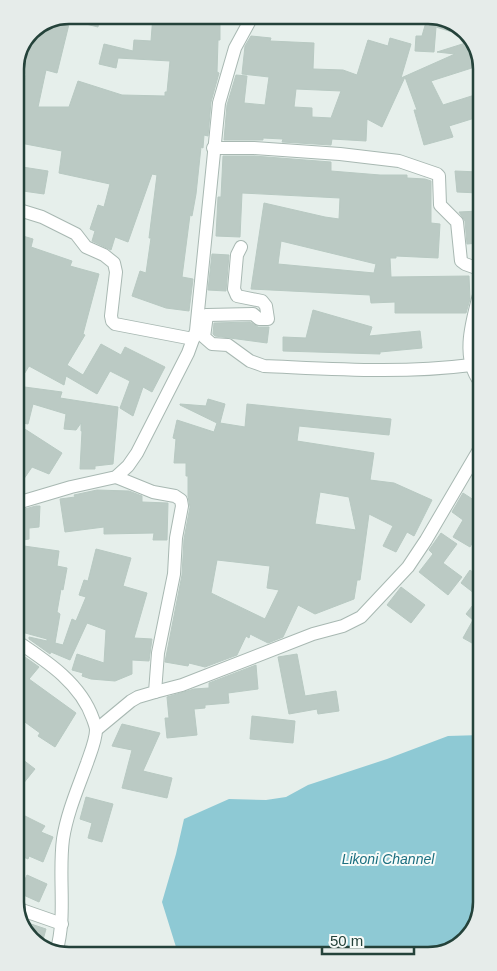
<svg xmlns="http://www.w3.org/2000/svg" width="497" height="971" viewBox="0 0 497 971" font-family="Helvetica,sans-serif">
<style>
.water{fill:#8ec9d4}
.building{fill:#bbcac4;stroke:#b8c9c2;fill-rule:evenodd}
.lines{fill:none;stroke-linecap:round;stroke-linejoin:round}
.street-casing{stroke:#a8b8b2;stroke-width:14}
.street{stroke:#fff;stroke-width:12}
.labels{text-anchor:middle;stroke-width:4;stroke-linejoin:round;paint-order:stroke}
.water-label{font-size:14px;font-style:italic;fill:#1c6f80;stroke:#f7fbf9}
.rim{fill:none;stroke:#24423a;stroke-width:2.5}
</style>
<rect width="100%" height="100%" fill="#e6efeb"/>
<path class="water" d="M481 735 482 903 473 932 449 952 175 955 176 947 162 902 176 854 184 819 229 799 266 800 286 797 308 785 387 759 448 736Z"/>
<g class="building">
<path d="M69 15H100L98 27 70 20 57 73 46 70 38 107H69L78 81 122 95 165 96V92H167L170 61 118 58 116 68 99 64 104 44 133 51 134 40 151 41 153 15H174L173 24H220V40H218L217 72 219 73 211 102 208 136 204 135 203 148 201 147 196 194 192 216 190 215 182 277 193 279 189 311 166 308 132 296 140 271 146 273 151 238H149L157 175 152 174 128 242 115 237 111 250 92 241 95 231 90 229 98 205 104 207 110 184 59 173 62 151 15 142V124L26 74 15 71V65L31 31Z"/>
<path d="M428 15H432L461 26 466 33 465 36 436 27 434 52 415 51 416 36H422Z"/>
<path d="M251 36 271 38 270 41 314 43 313 69 343 70 357 75 368 40 388 46 390 38 411 44 401 78 455 54 437 52 472 41 478 48V66L431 81 443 105 478 94V117L449 126 453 137 424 145 414 110H417L405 77 382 127 367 119 366 141 332 139 331 145 282 142 283 139 263 138V140H224L227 105 236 75 247 76 244 103 265 105 269 77 242 74 245 46ZM296 89 341 91 331 118 312 117V108L294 107Z"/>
<path d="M223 156H254L331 162V171L380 175H407V178L425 179 431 181V223L440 224 438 258 396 256V258H390L391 277 469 276 470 299 466 313H395V302L371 303 370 295 251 289 264 203 325 217 339 219 340 198 242 193 240 237 216 236 218 197H221ZM281 241 376 264 374 273 278 264Z"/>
<path d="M16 166 48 171 44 194 16 190Z"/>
<path d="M455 171 479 172V193L457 192Z"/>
<path d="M479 211V243L467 244 465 221 459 212Z"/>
<path d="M16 234 33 239 31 247 72 261 70 266 99 274 83 334 85 335 67 365 83 375 101 344 121 355 125 347 165 367 152 392 143 387 133 416 120 408 130 381 110 371 97 394 66 376 64 385 29 366 17 386 62 392 60 398 118 407 113 464 95 466V469H80L82 431H81V423L76 430 64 429 66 414 33 404 28 424 17 422Z"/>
<path d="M212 254 229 255 226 291 208 290Z"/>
<path d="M313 310 372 327 369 336 420 331 422 348 380 352V354L283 351V337L306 338Z"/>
<path d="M250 322 258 327H269L267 343 215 336 213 334 214 323Z"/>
<path d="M208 399 225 404 220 423 245 427 247 404 391 419 389 435 299 426 297 441 374 453 370 480 394 483 432 500 414 536 407 532 396 552 383 546 393 526 369 514 360 580H357L354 599 315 614 298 605 283 637 268 643 250 634 249 638 246 636 237 655 205 667 189 663 188 666 165 662 182 575 184 539 190 507 188 496V476H186V463H174L176 439 173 438 177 420 214 432 217 423 180 405V404L206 406ZM320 492 349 497 356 530 315 524ZM217 560 270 566 267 588 279 590 265 619 211 593Z"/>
<path d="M17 424 62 453 49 474 32 467 17 489Z"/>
<path d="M97 490 129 491 142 496V502L168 503 167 540H153L154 533 104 534V527L65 532 60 499 75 497 74 495Z"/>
<path d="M463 493 480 504V521L475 529 479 531 470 547 453 537 463 520 452 512Z"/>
<path d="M36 506H40L39 527 29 528V539L17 541V511Z"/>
<path d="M441 533 457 544 443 563 462 577 448 595 419 572 433 554 429 550Z"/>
<path d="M17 545 59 551 57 566 67 568 63 590 61 589 57 612 60 614 55 643 63 645 72 619 76 621 86 597 79 595 84 580 88 581 96 549 131 558 123 586 147 593 134 638 152 639 149 661 132 660V674L115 681 91 679 82 676 83 673 72 670 77 654 104 663 106 630 87 623 70 660 51 652 50 654 29 639V637L47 641V639L18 631Z"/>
<path d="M470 570 480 578 481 648 463 638 473 620 466 614 479 597 461 583Z"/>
<path d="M401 587 425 605 411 623 387 605Z"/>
<path d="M18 652 39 667 29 679 76 713 55 747 38 736 40 733 18 717Z"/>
<path d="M297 654 305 696 336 691 339 711 318 714 317 709 289 714 278 657Z"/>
<path d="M256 665 258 689 228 693 229 703 205 705V708L194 709 197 735 167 738 165 718H169L167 697 194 689 209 688V683Z"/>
<path d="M252 716 295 721 293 743 250 739Z"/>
<path d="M122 724 160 733 143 771 172 778 167 798 122 788 132 750 112 746Z"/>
<path d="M18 756 35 769 18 790Z"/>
<path d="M86 797 113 804 102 842 88 838 92 823 80 819Z"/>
<path d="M25 816 45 826 41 832 53 837 43 862 29 856 28 859 19 855V829Z"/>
<path d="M27 875 47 884 39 902 19 893Z"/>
<path d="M28 923 46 929 41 947 36 945 25 931Z"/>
</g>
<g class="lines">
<defs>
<g id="street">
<path d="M213 148H254L340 154 399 161 437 174 439 176 440 205 457 222 461 261 465 264 479 269"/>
<path d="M16 209 42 217 76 234 86 247 104 255 114 263 116 272 111 316 112 321 115 324 193 339"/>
<path d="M479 295C472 322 461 357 480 382"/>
<path d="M207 315 204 337 212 344 228 345 250 361 264 366C334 369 401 374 471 365"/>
<path d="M200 319 207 315 253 314 259 319H268L266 306 262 301 237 296 234 289 237 255 241 247"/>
<path d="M17 503 71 487 116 477 128 466 137 453 188 353 196 331 219 103 235 48 253 15"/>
<path d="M18 642C48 662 81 684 93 719 94 722 96 727 96 730 96 740 90 754 87 763 78 788 67 813 63 839 58 877 67 916 56 953"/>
<path d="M155 692 182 685 313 634 343 626 361 617 408 567 426 540 480 448"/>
<path d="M96 730 131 701 138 697 155 692 158 653 174 574 176 538 182 506 181 500 175 496 153 492 116 477"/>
<path d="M19 909 62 924"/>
</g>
</defs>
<use href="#street" class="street-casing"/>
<use href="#street" class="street"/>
</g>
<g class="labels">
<g class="water-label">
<text x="388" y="864">Likoni Channel</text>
</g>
</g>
<path d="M0 0H497V971H0ZM69 24H428A45 45 0 0 1 473 69V902A45 45 0 0 1 428 947H69A45 45 0 0 1 24 902V69A45 45 0 0 1 69 24Z" fill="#e6ecea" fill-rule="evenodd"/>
<path class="rim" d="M69 24H428A45 45 0 0 1 473 69V902A45 45 0 0 1 428 947H69A45 45 0 0 1 24 902V69A45 45 0 0 1 69 24Z"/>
<path d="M322 946v8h92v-8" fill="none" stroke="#24423a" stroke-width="2.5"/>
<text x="330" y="946" font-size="15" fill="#24423a" stroke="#f7fbf9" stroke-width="4" paint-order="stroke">50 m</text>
</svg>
